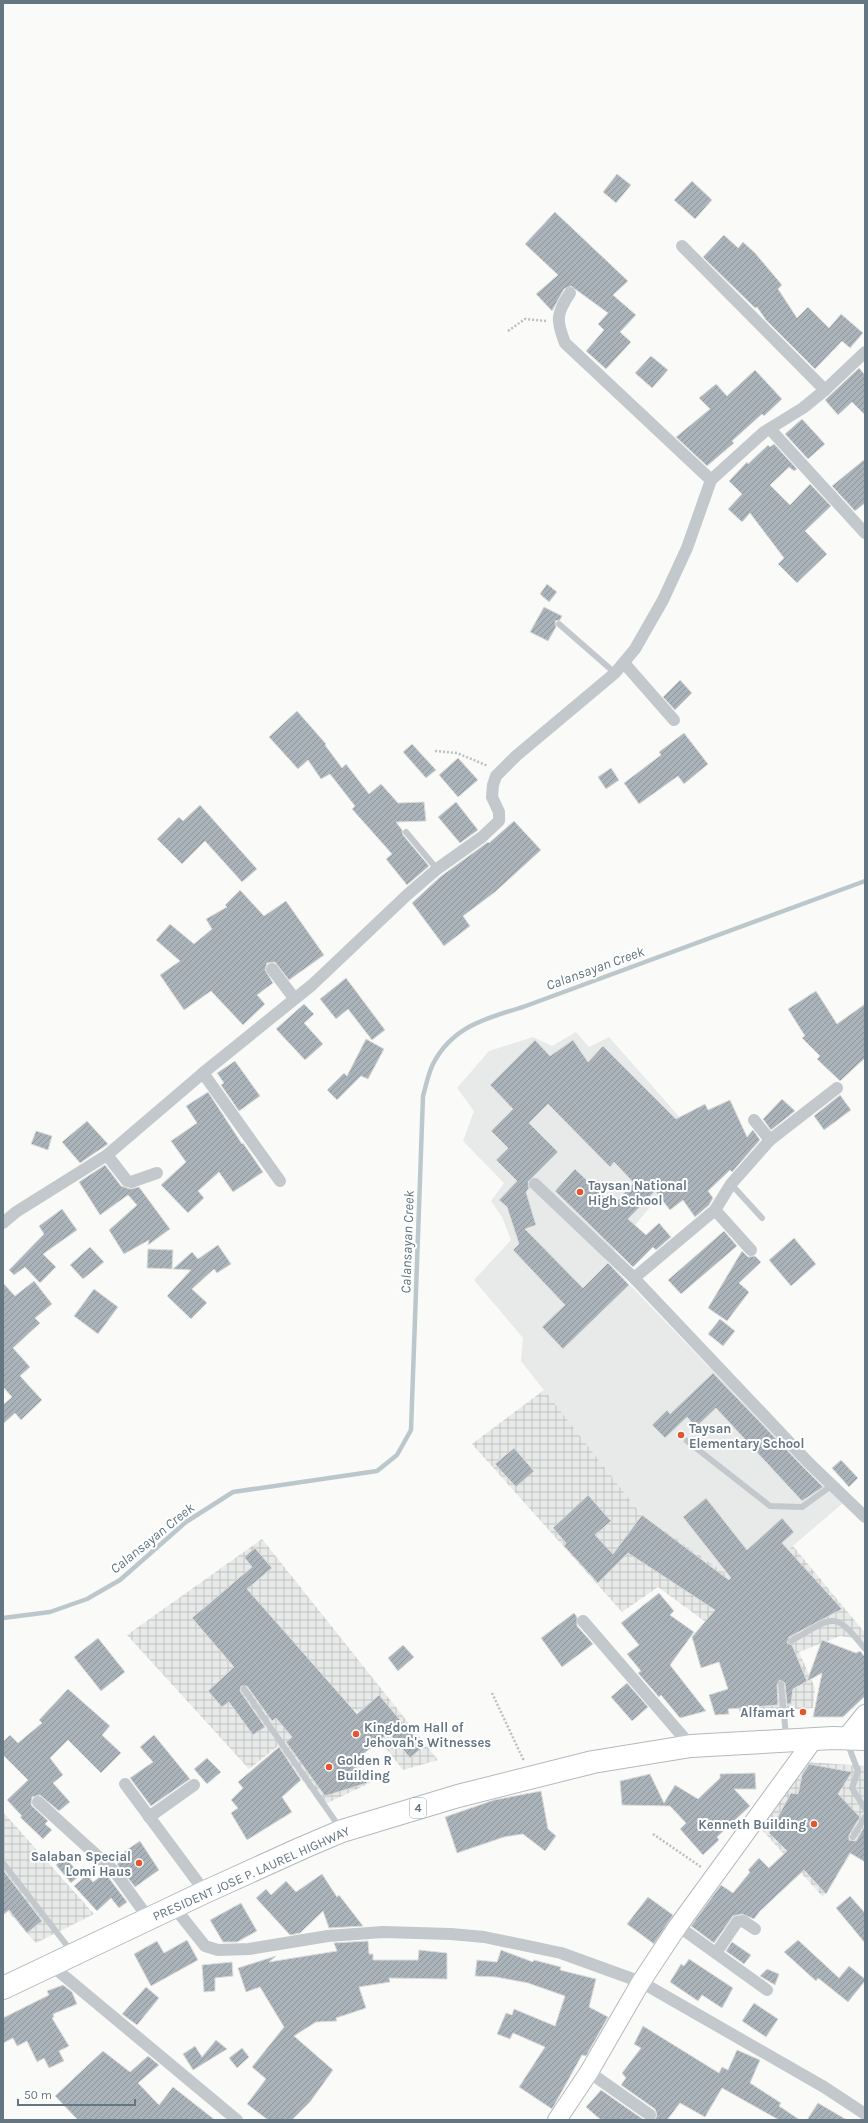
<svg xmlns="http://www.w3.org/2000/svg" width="868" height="2123" viewBox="0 0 868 2123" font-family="Karla,sans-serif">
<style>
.built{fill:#e8e9e9}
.industrial{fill:url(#industrial-grid)}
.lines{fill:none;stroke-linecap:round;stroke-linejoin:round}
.stream{stroke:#bbc7cb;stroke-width:4.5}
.building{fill:url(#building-hatch);stroke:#dcdcda}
.secondary-casing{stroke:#b3babf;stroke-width:20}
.highway-casing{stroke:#b4b9bd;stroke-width:24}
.path{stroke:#bbbfc2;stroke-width:2.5;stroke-dasharray:2 2;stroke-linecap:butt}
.lane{stroke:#c3c8cc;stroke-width:6}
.street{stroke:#c3c8cc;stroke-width:12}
.secondary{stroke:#fff;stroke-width:18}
.highway{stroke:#fff;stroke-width:22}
.poi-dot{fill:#e4572e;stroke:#fff;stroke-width:1.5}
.labels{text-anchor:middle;stroke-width:4;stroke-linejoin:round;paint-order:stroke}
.shield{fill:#fff;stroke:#939fa8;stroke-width:1}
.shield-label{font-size:12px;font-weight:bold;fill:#657683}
.poi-label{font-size:13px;font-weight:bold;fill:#657683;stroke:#fff;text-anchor:start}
.street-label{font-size:13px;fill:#657683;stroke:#fff}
.water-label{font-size:14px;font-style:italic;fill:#60757c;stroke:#fff}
</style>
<defs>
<pattern id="industrial-grid" width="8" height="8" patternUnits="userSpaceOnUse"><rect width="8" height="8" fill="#e8e9e9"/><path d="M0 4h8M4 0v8" fill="none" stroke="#c0c1c2"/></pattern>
<pattern id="building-hatch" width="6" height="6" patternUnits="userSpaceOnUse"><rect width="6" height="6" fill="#aab3b9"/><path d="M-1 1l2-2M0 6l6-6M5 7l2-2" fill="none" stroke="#8e969c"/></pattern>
</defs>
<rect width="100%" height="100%" fill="#fafaf8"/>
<path class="built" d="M576 1032 589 1047 609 1037 683 1121 680 1171 606 1260 709 1367 720 1371 843 1503 745 1587 641 1514 521 1361 523 1338 474 1280 511 1240 502 1217 491 1201 504 1183 463 1141 474 1111 457 1088 489 1051 533 1037 552 1046Z"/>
<g class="industrial">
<path d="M544 1390 641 1514 745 1587 793 1546 865 1633V1646L854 1638 840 1636 799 1652 815 1688 813 1708 740 1713 707 1623 658 1587 622 1612 472 1444Z"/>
<path d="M262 1539 438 1760 403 1770 355 1709 331 1728 372 1782 321 1806 278 1746 249 1769 127 1635Z"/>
<path d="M808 1762 865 1766V1832L823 1897 761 1829Z"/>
<path d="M3 1812 94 1914 36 1943 3 1906Z"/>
</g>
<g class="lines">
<path class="stream" d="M3 1618 50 1612 87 1599 120 1580 186 1522 233 1492 377 1471 397 1455 411 1430 423 1096C426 1086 428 1074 433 1064 452 1027 486 1018 523 1007L865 881"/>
</g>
<g class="building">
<path d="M617 174 631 185 616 203 603 192Z"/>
<path d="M692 181 712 200 695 219 674 200Z"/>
<path d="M555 212 628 281 613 295 636 315 620 332 631 342 606 369 586 351 604 330 598 324 608 313 571 286 564 289 552 311 536 294 558 275 525 244Z"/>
<path d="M724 235 738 248 743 242 755 253 782 285 778 289 797 318 808 307 829 328 841 314 863 333 850 348 842 341 815 369 766 320 757 307 755 308 703 257Z"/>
<path d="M651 356 668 370 652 388 635 373Z"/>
<path d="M859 368 865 375V415L852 402 838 415 825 400Z"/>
<path d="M755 370 782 399 764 416 762 414 732 441 734 443 707 466 676 437 710 409 699 398 716 384 727 396Z"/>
<path d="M802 419 825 444 808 459 785 434Z"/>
<path d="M774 444 797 469 794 471 789 467 770 485 790 505 810 484 831 506 805 531 827 554 797 583 778 564 784 558 750 513 742 522 728 509 742 494 729 481 747 462 748 464 768 445 770 447Z"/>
<path d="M865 459V503L855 511 832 486Z"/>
<path d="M547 584 557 592 549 602 540 594Z"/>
<path d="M544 607 562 616 560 620 555 621 556 627 548 641 530 632Z"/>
<path d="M680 680 692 693 675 710 663 697Z"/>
<path d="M297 711 326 744 325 745 342 768 346 764 369 794 381 784 398 803 424 802 426 821 396 822 402 830 403 835 429 866 407 885 386 859 392 854 352 809 355 806 330 774 321 779 308 760 298 769 269 737Z"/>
<path d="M684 733 708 764 684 784 678 776 639 804 624 783 661 755 659 752Z"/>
<path d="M412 744 436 770 426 778 403 752Z"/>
<path d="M458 758 478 780 458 797 439 775Z"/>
<path d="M611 768 619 780 606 789 598 777Z"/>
<path d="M456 802 478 830 460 843 438 817Z"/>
<path d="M200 805 257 869 242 882 205 841 182 864 157 839 179 817 183 821Z"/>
<path d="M514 821 541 850 495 892 463 916 470 926 444 946 412 903 440 877 488 842 489 843Z"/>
<path d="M240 890 264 916 286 901 324 955 289 980 275 962 267 963 265 970 273 983 257 995 265 1004 243 1025 211 991 184 1010 160 975 180 961 156 940 170 924 194 944 212 929 206 919 227 907 225 905Z"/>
<path d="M346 978 385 1030 372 1040 348 1009 336 1019 320 999Z"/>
<path d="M816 991 837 1024 865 1004V1058L840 1081 817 1059 820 1056 802 1038 805 1036 788 1009Z"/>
<path d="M304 1004 314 1014 304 1023 323 1044 305 1060 276 1029Z"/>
<path d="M366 1039 384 1049 368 1079 361 1076 337 1100 327 1090 344 1073 347 1076Z"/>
<path d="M535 1040 550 1056 573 1040 588 1062 603 1046 676 1119 705 1104 708 1110 730 1100 747 1137 753 1130 760 1140 732 1172 730 1170 708 1191 713 1198 709 1205 695 1217 683 1200 670 1210 655 1191 628 1219 646 1235 659 1223 671 1237 656 1250 653 1247 633 1267 555 1191 575 1169 613 1205 634 1183 614 1162 610 1167 548 1104 529 1123 558 1152 528 1182 529 1188 526 1192 536 1225 525 1229 583 1288 608 1263 629 1285 563 1349 542 1327 565 1305 513 1250 519 1244 507 1207 499 1200 517 1181 496 1160 508 1148 491 1131 513 1109 490 1085Z"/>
<path d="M235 1061 260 1096 239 1111 221 1085 224 1083 217 1073Z"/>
<path d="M208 1092 242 1144 243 1143 263 1172 233 1192 219 1172 198 1191 204 1198 188 1213 161 1185 186 1162 171 1141 197 1123 186 1106Z"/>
<path d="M840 1095 851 1110 824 1130 814 1116Z"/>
<path d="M782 1099 795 1111 771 1130 763 1119Z"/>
<path d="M87 1121 108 1144 80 1163 62 1142Z"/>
<path d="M36 1131 52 1136 48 1150 31 1144Z"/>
<path d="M105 1165 121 1186 130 1189 139 1187 170 1229 148 1245 149 1240 124 1254 109 1230 137 1205 128 1195 100 1215 79 1182Z"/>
<path d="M62 1209 77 1230 43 1254 56 1267 40 1283 25 1267 14 1275 9 1270 44 1234 39 1226Z"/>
<path d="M724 1231 737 1246 681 1294 668 1280Z"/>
<path d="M794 1238 816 1264 791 1286 769 1260Z"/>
<path d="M218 1245 231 1264 217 1273 214 1269 192 1289 207 1303 191 1319 167 1296 191 1270 173 1269 192 1252 198 1259Z"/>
<path d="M90 1247 104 1262 83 1279 70 1265Z"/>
<path d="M148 1249 173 1250 172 1269 147 1268Z"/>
<path d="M742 1251 748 1257 755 1256 761 1262 739 1283 749 1292 727 1321 708 1308Z"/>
<path d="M34 1281 52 1304 35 1318 40 1323 13 1348 30 1367 20 1376 42 1400 21 1420 15 1413 3 1424V1405L12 1397 3 1387V1283L15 1296Z"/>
<path d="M94 1289 118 1307 98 1334 74 1316Z"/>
<path d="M720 1319 735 1331 723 1346 708 1334Z"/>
<path d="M713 1373 804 1468 823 1487 802 1501 716 1408 696 1427 687 1417 665 1438 652 1425 667 1410 670 1414Z"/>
<path d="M514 1448 534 1471 516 1487 495 1464Z"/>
<path d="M841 1460 858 1478 849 1487 832 1468Z"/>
<path d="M588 1495 611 1521 595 1535 613 1554 642 1515 729 1580 731 1578 683 1517 706 1498 747 1550 782 1518 794 1532 782 1543 842 1609 789 1637 787 1643 792 1645 807 1681 822 1640 856 1653 860 1651 865 1657V1696L843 1717H813L822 1673 793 1689 791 1704H787L785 1683 780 1680 777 1684 778 1705 728 1709 729 1714 715 1715 709 1695 728 1689 719 1662 701 1668 692 1637 715 1610 628 1553 598 1583 564 1546 566 1543 553 1528Z"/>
<path d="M255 1548 272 1568 247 1589 357 1714 379 1695 423 1747 410 1758 389 1733 352 1763 367 1783 325 1796 286 1742 292 1737 276 1718 272 1721 247 1686H241L240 1691 265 1727 253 1735 229 1702 222 1707 208 1691 234 1667 192 1618 252 1567 244 1557Z"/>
<path d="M659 1593 674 1611 670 1615 694 1632 670 1665 706 1711 680 1718 661 1695 659 1697 638 1673 641 1671 627 1654 639 1645 621 1623Z"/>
<path d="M574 1613 577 1617V1626L593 1644 562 1667 541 1638Z"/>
<path d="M98 1638 125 1672 101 1691 74 1657Z"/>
<path d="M403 1645 414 1657 398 1671 388 1658Z"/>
<path d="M627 1683 648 1707 632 1721 611 1697Z"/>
<path d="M68 1689 110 1726 102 1735 121 1753 101 1773 68 1740 50 1758 63 1775 53 1783 70 1802 59 1811 40 1795 32 1797 31 1805 48 1821 45 1824 52 1830 43 1839 20 1817 22 1816 7 1800 28 1780 3 1755V1742L10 1735 18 1743 42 1723 39 1720Z"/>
<path d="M154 1735 190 1779 151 1806 130 1778 153 1762 140 1747Z"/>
<path d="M279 1747 301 1780 282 1797 292 1812 247 1840 231 1813 238 1808 231 1800 243 1788 238 1782Z"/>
<path d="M207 1758 221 1772 207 1784 194 1769Z"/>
<path d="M809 1764 852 1772 838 1794 860 1817 849 1835V1840L856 1841 865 1826V1862L850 1853 826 1894 804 1870 760 1911 754 1919 742 1914 733 1916 714 1943 691 1926 721 1885 733 1893 750 1872 748 1870 759 1858 769 1868 787 1851 769 1833 791 1793 798 1794 802 1775Z"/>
<path d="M755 1773 756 1789H734L750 1806 717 1837 719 1840 703 1855 680 1829 686 1823 670 1806 622 1805 620 1781 650 1774 664 1803 675 1785 698 1799 720 1778V1774Z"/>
<path d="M541 1791 548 1829 556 1836 545 1851 523 1834 504 1837 457 1853 445 1817 494 1800Z"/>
<path d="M140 1841 159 1870 135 1887 117 1864 121 1861 118 1856Z"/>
<path d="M65 1857 80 1875 71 1883 56 1865Z"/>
<path d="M3 1870 42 1921 27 1933 9 1910 3 1915Z"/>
<path d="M105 1873 127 1902 119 1908 111 1898 97 1911 74 1886 87 1875 93 1882Z"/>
<path d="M322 1874 337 1897 339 1895 363 1926 329 1928 323 1911 300 1933 290 1935 256 1898 266 1889 271 1895 286 1881 296 1892Z"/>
<path d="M850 1896 865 1913V1943L836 1908Z"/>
<path d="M648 1897 673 1915 654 1944 627 1924Z"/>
<path d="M241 1903 257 1931 237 1942H223L210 1920Z"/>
<path d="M187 1940 198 1960 151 1986 134 1954 157 1941 164 1953Z"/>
<path d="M798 1940 839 1978 849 1966 865 1979V1981L848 2002 818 1978 816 1981 784 1952Z"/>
<path d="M368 1941 369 1954H373V1960H418L419 1950 447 1953V1979L389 1978 390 1982 359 1987 366 2008 336 2018 337 2021 316 2022 294 2036 333 2070 310 2102 292 2120H268L247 2104 266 2079 252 2067 284 2027 260 1987 246 1992 238 1968 276 1956 269 1962 337 1951 334 1943Z"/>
<path d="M732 1942 751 1955 744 1964 726 1951Z"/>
<path d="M501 1950 533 1962 534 1960 561 1967 560 1970 596 1979 589 2007 608 2017 586 2056 582 2055 552 2109 519 2087 545 2047 513 2033 510 2039 497 2034 506 2013 512 2015 514 2009 555 2026 565 1996 528 1983 496 1977 475 1976 477 1960 497 1962Z"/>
<path d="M689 1959 733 1988 722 2008 702 1995 698 2001 670 1982 681 1964 684 1966Z"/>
<path d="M232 1962 233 1976 215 1978V1991L204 1992 202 1965Z"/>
<path d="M767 1969 779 1974 775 1985 760 1976Z"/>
<path d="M63 1985 72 1992 77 2004 53 2014 54 2017 52 2018 69 2046 59 2051 64 2061 49 2068 44 2058 37 2062 27 2041 17 2046 13 2038 3 2043V2018L49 1995 47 1991Z"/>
<path d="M146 1987 159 1998 137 2025 122 2014Z"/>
<path d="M754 2003 778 2019 766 2037 742 2021Z"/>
<path d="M643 2026 719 2073 722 2067 728 2070 737 2050 760 2060 750 2083 781 2103 779 2106 800 2120H779L722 2088 705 2117 680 2103 667 2120H655L657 2115 655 2109 621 2085 626 2078 622 2073 641 2048 634 2044Z"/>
<path d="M216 2040 227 2049 193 2070 183 2054 195 2046 202 2057Z"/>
<path d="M242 2048 249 2057 237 2068 229 2058Z"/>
<path d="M103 2051 130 2072 148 2056 159 2065 138 2083 159 2105 173 2087 215 2120H78L55 2096Z"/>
<path d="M601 2090 644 2120H601L586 2107Z"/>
<path d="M818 2103 847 2120H807Z"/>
</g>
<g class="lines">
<defs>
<g id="secondary">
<path d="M845 1739 865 1714"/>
<path d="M557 2120 589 2072 641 1982 678 1926 814 1739"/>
</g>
<path id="highway" d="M3 1988 205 1892 302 1848 342 1831 458 1796 593 1762 691 1746 833 1738 865 1739"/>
</defs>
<use href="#secondary" class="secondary-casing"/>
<use href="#highway" class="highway-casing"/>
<g class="path">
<path d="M508 331 525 319 546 321"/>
<path d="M435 751 457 753 488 766"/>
<path d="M492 1693 524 1761"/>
<path d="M653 1834 701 1867"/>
</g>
<g class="lane">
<path d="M559 624 615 673"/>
<path d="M406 832 437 869"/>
<path d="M731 1184 762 1218"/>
<path d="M687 1441 770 1506 802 1507 831 1486"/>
<path d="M791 1641C833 1618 833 1608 865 1649"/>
<path d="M781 1684 786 1736"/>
<path d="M244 1689 340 1828"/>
<path d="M847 1742 858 1771 852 1788 865 1809"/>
<path d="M853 1837 865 1817"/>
<path d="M3 1863 72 1952"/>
</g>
<g class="street">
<path d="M682 246 825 390"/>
<path d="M570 293C556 314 556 320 565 343L711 480"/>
<path d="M770 429 865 533"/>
<path d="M624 663 674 720"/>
<path d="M272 969 294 998"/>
<path d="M203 1073 280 1181"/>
<path d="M754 1120 770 1140"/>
<path d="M107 1155 127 1181 131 1182 157 1173"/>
<path d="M535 1184 634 1278 809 1463 865 1517"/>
<path d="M715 1210 751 1250"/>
<path d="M3 1223 16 1212 107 1155 203 1073 312 985 407 895 437 869 482 837 499 821V812L492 797 493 785 496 776 516 756 615 673 635 649 663 600 687 548 711 480 764 432 803 408 825 390 865 352"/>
<path d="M634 1278 715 1210 731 1184 770 1140 837 1088"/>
<path d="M583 1621 691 1746"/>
<path d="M125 1784 205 1892"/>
<path d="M38 1802 115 1872 149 1919"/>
<path d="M149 1817 194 1785"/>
<path d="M174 1907 205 1946 218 1950 249 1949 328 1936 383 1932 451 1934 484 1937 561 1953 641 1982 824 2087 865 2114"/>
<path d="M678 1926 767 1990"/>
<path d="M716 1953 737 1922 743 1921 755 1929"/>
<path d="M51 1965 237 2120"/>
<path d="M589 2072 650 2115"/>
</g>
<use href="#secondary" class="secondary"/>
<use href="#highway" class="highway"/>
</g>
<g class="poi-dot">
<circle cx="580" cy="1192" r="4"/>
<circle cx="681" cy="1435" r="4"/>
<circle cx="803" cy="1712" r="4"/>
<circle cx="356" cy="1734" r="4"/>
<circle cx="329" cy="1767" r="4"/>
<circle cx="814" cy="1824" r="4"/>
<circle cx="139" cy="1863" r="4"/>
</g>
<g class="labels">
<rect class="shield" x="410" y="1798" width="16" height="20" rx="3"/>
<g class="shield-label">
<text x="418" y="1812">4</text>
</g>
<g class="poi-label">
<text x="588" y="1190">Taysan National<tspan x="588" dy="15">High School</tspan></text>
<text x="689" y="1433">Taysan<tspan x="689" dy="15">Elementary School</tspan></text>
<text x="795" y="1717" text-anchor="end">Alfamart</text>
<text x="364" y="1732">Kingdom Hall of<tspan x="364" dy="15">Jehovah's Witnesses</tspan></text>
<text x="337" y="1765">Golden R<tspan x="337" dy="15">Building</tspan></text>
<text x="806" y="1829" text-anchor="end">Kenneth Building</text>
<text x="131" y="1861" text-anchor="end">Salaban Special<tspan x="131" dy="15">Lomi Haus</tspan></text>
</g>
<g class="street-label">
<text transform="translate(251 1873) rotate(-24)" y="5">PRESIDENT JOSE P. LAUREL HIGHWAY</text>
</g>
<g class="water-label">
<text transform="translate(595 968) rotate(-20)" y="5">Calansayan Creek</text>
<text transform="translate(407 1242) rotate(-88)" y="5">Calansayan Creek</text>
<text transform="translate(152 1538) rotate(-39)" y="5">Calansayan Creek</text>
</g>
</g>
<rect width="868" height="2123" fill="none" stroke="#657683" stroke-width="8"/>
<path d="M18 2099v6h117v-6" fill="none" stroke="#657683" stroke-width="2"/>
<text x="24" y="2099" font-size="12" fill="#657683" stroke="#ffffff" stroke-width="3" paint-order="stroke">50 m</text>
</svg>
